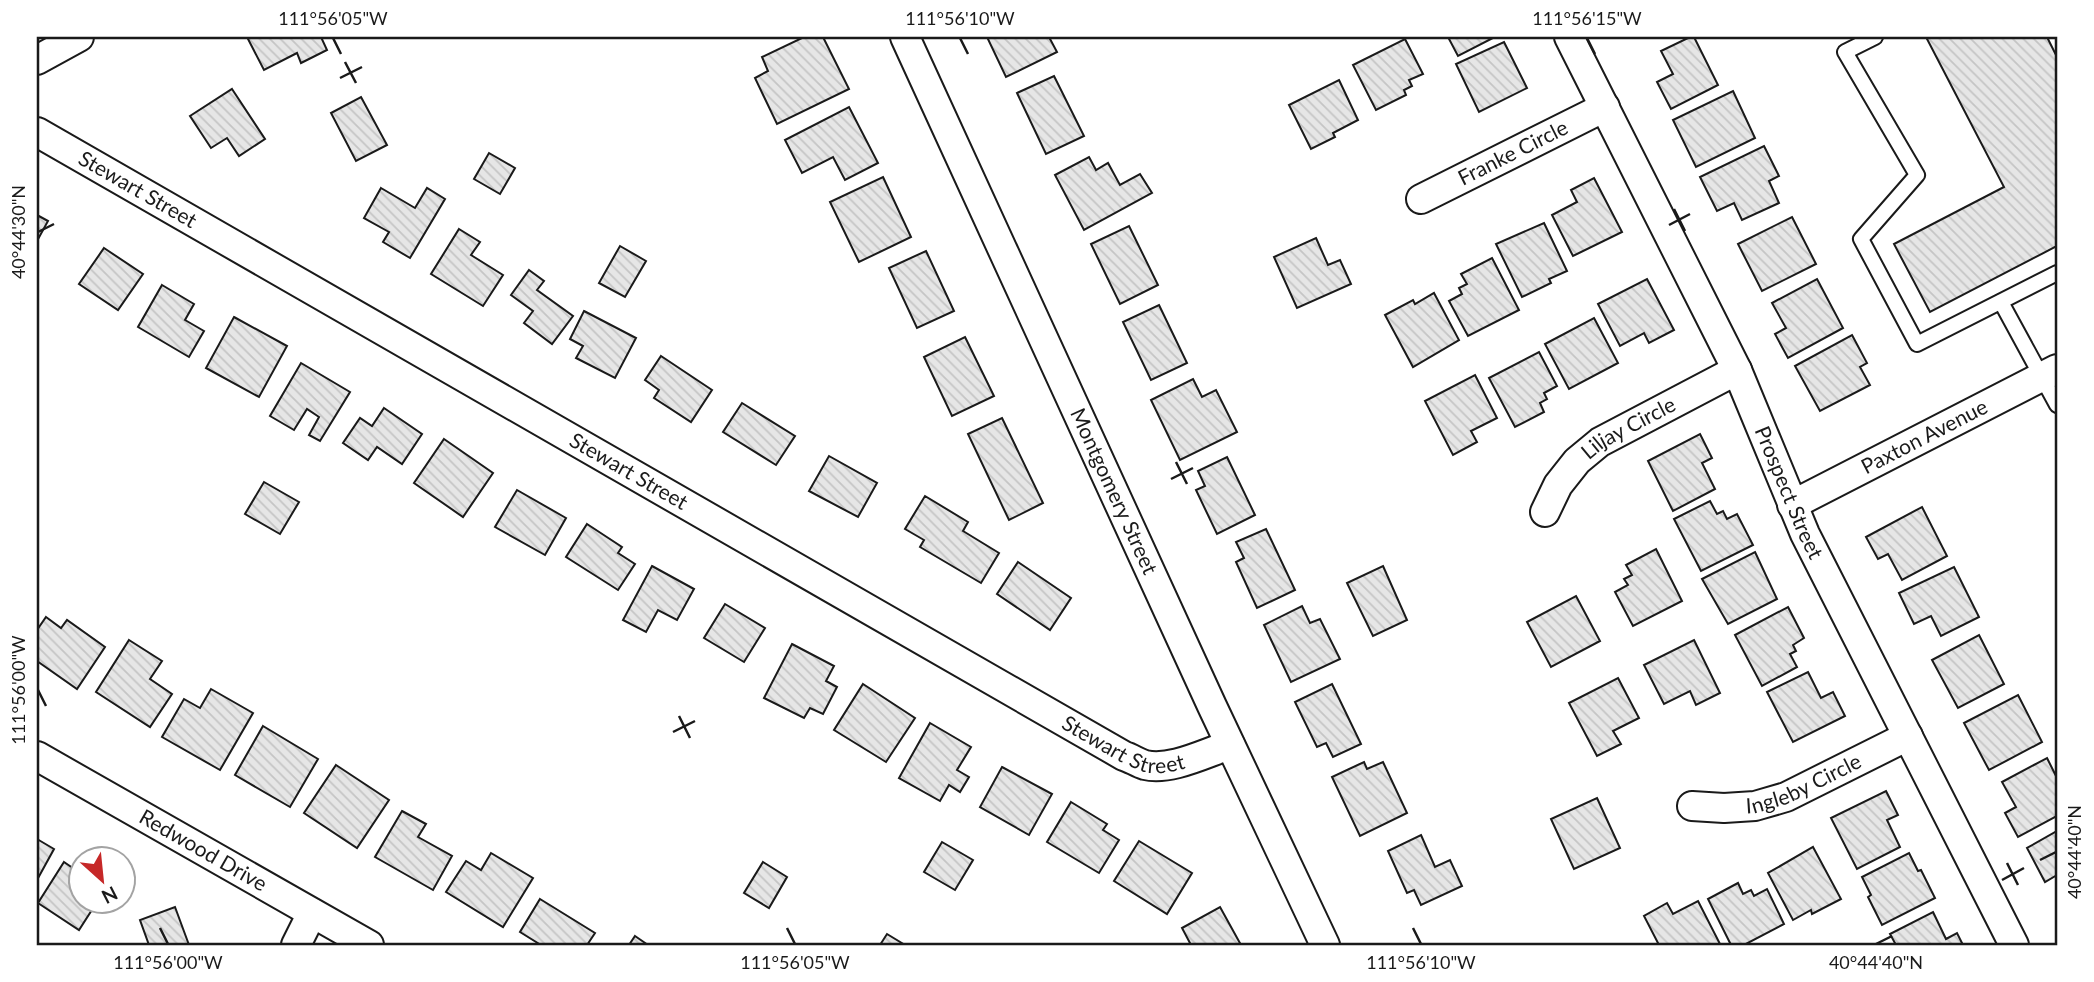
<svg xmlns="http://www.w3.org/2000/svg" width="2094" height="982" viewBox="0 0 2094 982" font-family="Lato,sans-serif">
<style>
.building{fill:url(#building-back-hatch);stroke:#1a1a1a;stroke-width:2}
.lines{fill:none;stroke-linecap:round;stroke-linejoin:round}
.lane-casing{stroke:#1a1a1a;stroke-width:18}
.street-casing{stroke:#1a1a1a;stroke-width:32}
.lane{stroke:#fff;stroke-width:14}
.street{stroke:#fff;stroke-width:28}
.ticks{fill:none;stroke:#1a1a1a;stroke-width:2.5}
.labels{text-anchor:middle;stroke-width:5;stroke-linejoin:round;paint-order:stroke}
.street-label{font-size:21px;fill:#1a1a1a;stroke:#fff}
.neatline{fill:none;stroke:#1a1a1a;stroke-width:2.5}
.ticks-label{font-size:18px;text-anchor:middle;fill:#1a1a1a}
</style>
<defs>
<pattern id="building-back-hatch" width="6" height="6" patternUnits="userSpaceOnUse" patternTransform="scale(1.75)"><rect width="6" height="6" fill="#e6e6e6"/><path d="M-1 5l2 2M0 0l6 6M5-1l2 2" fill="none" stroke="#c5c5c5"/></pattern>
</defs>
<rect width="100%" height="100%" fill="#fff"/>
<g class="building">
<path d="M247 37H321L327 50 301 63 297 53 264 70Z"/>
<path d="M804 37H823L849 89 777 124 755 78 768 71 762 57Z"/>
<path d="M987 37H1049L1057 52 1006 77Z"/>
<path d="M1448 37H1492L1493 38 1458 56Z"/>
<path d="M1690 37H1694L1718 85 1671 109 1657 82 1673 74 1661 51Z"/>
<path d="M1926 37H2047L2057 57V246L1930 312 1894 244 2004 187Z"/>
<path d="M1405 39 1423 74 1409 80 1412 86 1404 90 1406 95 1376 110 1353 65Z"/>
<path d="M1504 42 1527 88 1479 112 1456 64Z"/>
<path d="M1054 76 1084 136 1046 154 1017 93Z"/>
<path d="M1339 80 1358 120 1333 133 1335 137 1311 149 1289 105Z"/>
<path d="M232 89 265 139 239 156 227 138 211 148 190 116Z"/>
<path d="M1733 91 1755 138 1696 167 1673 120Z"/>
<path d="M361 97 387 145 356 161 331 113Z"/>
<path d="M849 107 878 163 845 180 833 157 802 173 785 140Z"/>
<path d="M1764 146 1779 176 1769 181 1779 203 1742 220 1734 203 1717 211 1700 177Z"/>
<path d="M489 153 515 168 500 194 474 179Z"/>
<path d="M1089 157 1096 170 1108 163 1120 185 1140 174 1152 193 1084 230 1055 175Z"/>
<path d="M883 177 911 237 859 262 830 202Z"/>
<path d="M1594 178 1622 232 1573 256 1552 215 1577 202 1571 190Z"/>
<path d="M381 188 415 208 427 188 445 199 410 258 383 242 389 232 364 218Z"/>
<path d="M37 215 48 221 37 241Z"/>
<path d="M1792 217 1816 264 1762 291 1738 244Z"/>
<path d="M1544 223 1567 271 1549 279 1551 283 1522 297 1496 244Z"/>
<path d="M1129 226 1158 285 1120 304 1091 244Z"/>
<path d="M459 229 480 242 471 255 503 275 483 306 431 274Z"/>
<path d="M1316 238 1328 265 1340 260 1351 284 1297 308 1274 257Z"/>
<path d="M620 246 646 261 625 297 599 283Z"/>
<path d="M104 248 143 274 118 310 79 284Z"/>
<path d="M926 251 954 311 917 328 889 268Z"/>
<path d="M1492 258 1519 310 1468 336 1449 301 1462 294 1459 288 1467 284 1461 274Z"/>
<path d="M529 270 544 281 537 290 573 316 552 344 524 323 533 311 511 295Z"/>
<path d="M1647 279 1674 330 1649 343 1644 333 1620 346 1598 304Z"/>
<path d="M1817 279 1843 328 1788 358 1775 334 1786 328 1772 303Z"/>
<path d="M162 285 194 304 185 320 204 331 189 357 138 327Z"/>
<path d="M1434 293 1459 340 1413 367 1385 315 1413 300 1415 304Z"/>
<path d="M1159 305 1187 363 1151 380 1123 322Z"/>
<path d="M584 311 636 338 615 378 576 358 583 346 570 339Z"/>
<path d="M234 317 287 346 259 397 206 368Z"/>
<path d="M1594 318 1618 363 1569 389 1545 344Z"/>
<path d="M1852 335 1867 363 1860 367 1870 385 1820 411 1795 366Z"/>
<path d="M965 337 994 396 952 416 924 357Z"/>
<path d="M1539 352 1557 386 1544 393 1547 399 1540 403 1544 412 1515 427 1489 378Z"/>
<path d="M661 356 712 390 691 422 654 398 659 390 645 380Z"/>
<path d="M301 363 350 392 320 441 309 435 319 417 307 409 294 430 270 416Z"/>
<path d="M1475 375 1497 418 1471 431 1477 442 1453 455 1425 401Z"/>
<path d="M1193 379 1202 397 1216 390 1237 432 1180 460 1151 400Z"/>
<path d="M742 403 795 436 776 465 723 432Z"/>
<path d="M384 408 422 434 402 464 377 447 368 460 343 443 360 418 372 426Z"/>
<path d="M1002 418 1043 503 1009 520 968 434Z"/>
<path d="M1700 434 1712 458 1702 463 1715 489 1673 511 1648 461Z"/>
<path d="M444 439 493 473 463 517 414 483Z"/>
<path d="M829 456 877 483 858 517 809 491Z"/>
<path d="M1227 457 1255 515 1217 534 1196 490 1205 486 1198 471Z"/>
<path d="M264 482 299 502 280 534 245 514Z"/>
<path d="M517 490 566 518 545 555 495 527Z"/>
<path d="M925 496 968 522 963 531 999 553 981 583 920 547 924 540 905 529Z"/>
<path d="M1710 501 1717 514 1723 511 1727 519 1737 514 1753 545 1701 571 1674 519Z"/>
<path d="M1922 507 1947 556 1902 580 1888 554 1878 559 1866 537Z"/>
<path d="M587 524 622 547 618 553 635 564 618 590 566 557Z"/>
<path d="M1266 529 1295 590 1257 608 1236 562 1244 558 1236 542Z"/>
<path d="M1656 549 1682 601 1633 626 1615 592 1628 585 1624 579 1632 575 1626 565Z"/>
<path d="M1755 552 1777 599 1728 624 1702 579Z"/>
<path d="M1018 562 1071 598 1050 630 997 594Z"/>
<path d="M652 566 694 589 677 620 658 610 646 632 623 620Z"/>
<path d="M1383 566 1407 620 1373 636 1347 583Z"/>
<path d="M1954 567 1979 617 1941 636 1931 616 1914 624 1899 593Z"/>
<path d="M1576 596 1600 641 1551 667 1527 622Z"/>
<path d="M725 604 765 628 744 662 704 638Z"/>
<path d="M1302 606 1310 623 1320 619 1340 659 1291 682 1264 625Z"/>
<path d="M1788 607 1804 638 1793 645 1796 651 1790 654 1797 667 1762 686 1735 635Z"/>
<path d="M46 617 61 628 67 620 105 647 77 689 37 661V630Z"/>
<path d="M1979 635 2004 684 1958 708 1932 660Z"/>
<path d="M129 640 162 661 150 679 172 694 150 727 96 692Z"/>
<path d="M1694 640 1720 693 1696 705 1690 691 1664 704 1644 665Z"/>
<path d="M792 644 834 666 826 681 837 687 823 714 810 708 804 718 764 698Z"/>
<path d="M1808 672 1821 698 1833 692 1845 716 1793 742 1767 692Z"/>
<path d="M1618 678 1639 718 1613 731 1621 744 1597 756 1569 703Z"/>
<path d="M863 684 915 718 886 762 834 730Z"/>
<path d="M1332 684 1361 744 1333 757 1326 743 1317 747 1295 702Z"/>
<path d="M211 689 253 713 220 770 162 737 184 699 200 708Z"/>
<path d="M2018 695 2042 742 1989 770 1964 723Z"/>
<path d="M930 723 971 747 957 770 969 777 960 792 949 785 940 801 899 778Z"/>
<path d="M263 726 318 759 290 807 235 775Z"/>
<path d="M2047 758 2057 778V816L2018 837 2005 813 2016 807 2002 782Z"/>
<path d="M1364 762 1367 769 1383 762 1407 813 1360 836 1332 777Z"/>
<path d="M336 765 389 800 357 848 304 813Z"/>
<path d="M1002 767 1052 794 1029 835 980 807Z"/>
<path d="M1886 791 1898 815 1887 820 1900 847 1857 869 1831 818Z"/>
<path d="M1597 798 1620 848 1574 869 1551 819Z"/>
<path d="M1071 802 1107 824 1103 830 1119 840 1099 873 1047 842Z"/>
<path d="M402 811 426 824 418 837 452 856 433 890 375 857Z"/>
<path d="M2057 831V875L2045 882 2027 848Z"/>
<path d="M1421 835 1435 867 1450 860 1462 886 1421 905 1414 890 1407 893 1388 851Z"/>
<path d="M37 839 54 849 37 880Z"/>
<path d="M1139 841 1192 873 1167 914 1114 881Z"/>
<path d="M942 842 973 860 955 890 924 872Z"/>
<path d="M1813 847 1841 899 1812 914 1811 910 1793 920 1768 873Z"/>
<path d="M491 853 533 878 503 927 446 892 466 861 481 870Z"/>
<path d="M1909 853 1918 871 1921 870 1935 898 1882 925 1868 897 1871 895 1862 877Z"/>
<path d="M64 862 80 873V902H97L79 930 38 903Z"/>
<path d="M763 862 787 877 769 908 744 893Z"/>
<path d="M1738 883 1743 894 1751 890 1754 896 1767 889 1784 924 1744 945H1731L1708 899Z"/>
<path d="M540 899 595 933 587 945H541L520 932Z"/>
<path d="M1698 901 1720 944 1659 945 1644 916 1667 903 1673 914Z"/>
<path d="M175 907 189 945H149L140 920Z"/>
<path d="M1220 907 1241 945H1191L1182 928Z"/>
<path d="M1933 912 1946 939 1957 933 1963 945H1896L1890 934Z"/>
<path d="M887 934 905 945H880Z"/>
<path d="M635 936 648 945H629Z"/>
</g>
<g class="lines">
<defs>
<g id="lane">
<path d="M1875 37 1845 52 1917 175 1861 239 1917 344 2057 273"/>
<path d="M2001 302 2057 405"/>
</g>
<g id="street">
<path id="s1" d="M905 37 1212 706 1325 945"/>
<path id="s2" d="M1569 37 1737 370 1805 534 2014 945"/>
<path d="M37 60 79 37"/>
<path id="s3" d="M37 132 1124 756C1131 758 1138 763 1145 765 1171 771 1205 753 1230 745"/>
<path id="s4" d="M1421 199 1605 107"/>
<path id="s5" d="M1792 505 2057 369"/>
<path id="s6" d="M1545 512 1558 485 1577 461 1600 442 1737 370"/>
<path id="s7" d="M37 756 369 945"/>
<path id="s8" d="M1692 806 1724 808 1755 806 1786 797 1908 736"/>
<path d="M296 945 312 913"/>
</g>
</defs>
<use href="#lane" class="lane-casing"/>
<use href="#street" class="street-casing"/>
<use href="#lane" class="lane"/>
<use href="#street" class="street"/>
</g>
<path class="ticks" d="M333 38 341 54M960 38 968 54M1587 38 1595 54M345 62 356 83M340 78 362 67M1674 209 1685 231M1669 225 1690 214M38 232 54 224M1176 462 1187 484M1171 479 1193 468M38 690 46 706M679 716 690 738M673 732 695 721M2040 860 2056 852M2007 863 2018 885M2002 880 2024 868M160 928 168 944M787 928 795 944M1413 928 1421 944M1876 944 1892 936"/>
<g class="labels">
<g class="street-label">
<text dy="7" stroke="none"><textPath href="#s4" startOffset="103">Franke Circle</textPath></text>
<text dy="7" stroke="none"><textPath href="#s3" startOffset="116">Stewart Street</textPath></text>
<text dy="7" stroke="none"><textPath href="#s6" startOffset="122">Liljay Circle</textPath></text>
<text dy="7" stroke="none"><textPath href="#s5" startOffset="149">Paxton Avenue</textPath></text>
<text dy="7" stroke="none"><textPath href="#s3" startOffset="682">Stewart Street</textPath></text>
<text dy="7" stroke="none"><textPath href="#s1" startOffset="500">Montgomery Street</textPath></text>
<text dy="7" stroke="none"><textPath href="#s2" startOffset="506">Prospect Street</textPath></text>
<text dy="7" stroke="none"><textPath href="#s3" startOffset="1250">Stewart Street</textPath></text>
<text dy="7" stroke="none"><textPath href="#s8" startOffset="116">Ingleby Circle</textPath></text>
<text dy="7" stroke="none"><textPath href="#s7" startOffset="191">Redwood Drive</textPath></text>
</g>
</g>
<rect width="2094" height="982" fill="none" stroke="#ffffff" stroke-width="77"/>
<g transform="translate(102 880) rotate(153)"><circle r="33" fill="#ffffff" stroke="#a3a3a3" stroke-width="2"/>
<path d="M0-5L12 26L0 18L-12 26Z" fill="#c62828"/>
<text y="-10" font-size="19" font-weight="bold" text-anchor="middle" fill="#1a1a1a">N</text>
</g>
<rect x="38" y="38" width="2018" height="906" class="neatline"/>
<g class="ticks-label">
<text x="333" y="25">111°56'05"W</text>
<text x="960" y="25">111°56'10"W</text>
<text x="1587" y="25">111°56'15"W</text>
<text transform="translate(19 232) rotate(-90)" y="6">40°44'30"N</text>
<text transform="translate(19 690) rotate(-90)" y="6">111°56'00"W</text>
<text transform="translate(2075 852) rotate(-90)" y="6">40°44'40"N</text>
<text x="168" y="969">111°56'00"W</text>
<text x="795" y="969">111°56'05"W</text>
<text x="1421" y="969">111°56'10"W</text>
<text x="1876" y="969">40°44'40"N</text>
</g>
</svg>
